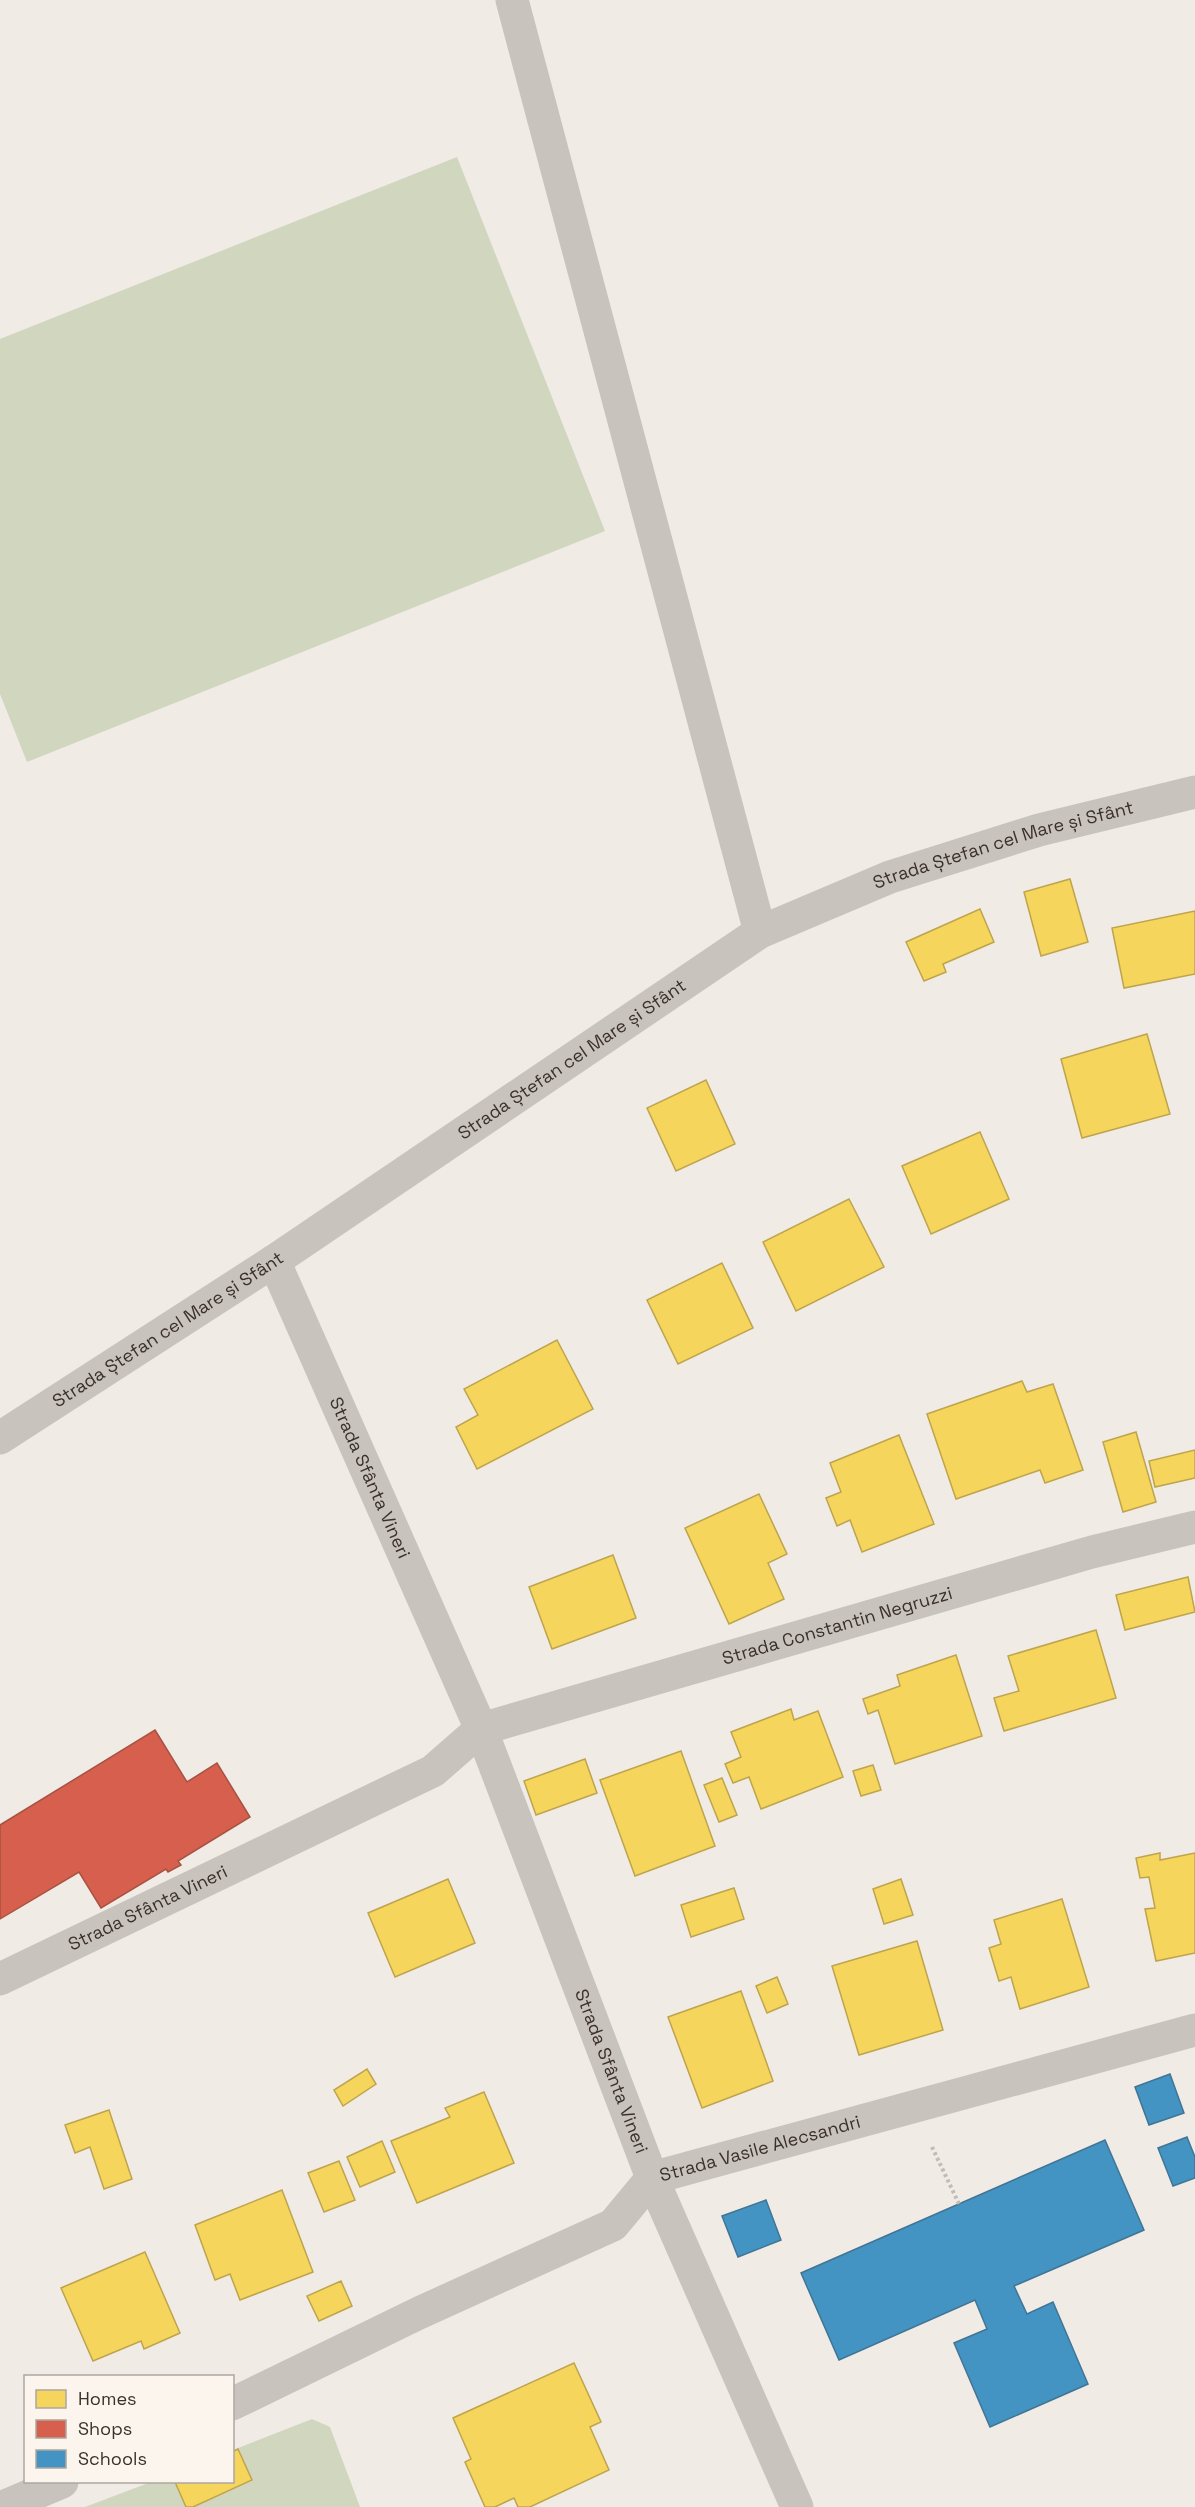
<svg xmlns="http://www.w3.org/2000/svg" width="1195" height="2507" viewBox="0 0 1195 2507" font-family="'Space Grotesk',sans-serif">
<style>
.green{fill:#d1d6bf}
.homes{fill:#f6d55c;stroke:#bea44d;stroke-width:1.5}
.shops{fill:#d6604d;stroke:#a85243;stroke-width:1.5}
.schools{fill:#4393c3;stroke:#417595;stroke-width:1.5}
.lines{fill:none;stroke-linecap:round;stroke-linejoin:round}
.path{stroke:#c2bbb6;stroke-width:4;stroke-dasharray:3 3;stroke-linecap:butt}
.minor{stroke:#c9c3be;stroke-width:33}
.labels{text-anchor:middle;stroke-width:6;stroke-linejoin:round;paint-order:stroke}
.street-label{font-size:18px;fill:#3b302b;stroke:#fbf5ee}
</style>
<rect width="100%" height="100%" fill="#f0ebe5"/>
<g class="green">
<path d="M457 157 605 531 27 762 0 694V339Z"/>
<path d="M312 2419 330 2427 360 2507H85L151 2482H232L233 2450Z"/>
</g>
<g class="homes">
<path d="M1070 879 1088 942 1041 956 1024 892Z"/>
<path d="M980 909 994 942 943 964 946 972 924 981 906 942Z"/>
<path d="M1195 911V974L1124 988 1112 928Z"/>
<path d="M1147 1034 1170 1114 1082 1138 1061 1059Z"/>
<path d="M706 1080 735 1144 676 1171 647 1108Z"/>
<path d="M980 1132 1009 1199 931 1234 902 1166Z"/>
<path d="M849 1199 884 1267 796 1311 763 1242Z"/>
<path d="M722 1263 753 1328 678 1364 647 1300Z"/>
<path d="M557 1340 593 1409 477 1469 456 1427 478 1415 464 1389Z"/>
<path d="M1022 1381 1027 1392 1053 1384 1083 1470 1045 1483 1040 1470 956 1499 927 1414Z"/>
<path d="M1136 1432 1156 1502 1123 1512 1103 1442Z"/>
<path d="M899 1435 934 1524 862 1552 850 1520 837 1526 826 1498 841 1492 830 1463Z"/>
<path d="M1195 1450V1478L1155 1487 1149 1461Z"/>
<path d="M759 1494 787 1554 768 1563 784 1599 729 1624 685 1528Z"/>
<path d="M613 1555 636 1618 552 1649 529 1587Z"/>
<path d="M1188 1577 1195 1612 1125 1630 1116 1595Z"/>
<path d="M1096 1630 1116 1698 1004 1731 994 1698 1019 1691 1008 1656Z"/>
<path d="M956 1655 982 1736 895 1764 878 1710 868 1714 863 1699 900 1686 897 1675Z"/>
<path d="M791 1709 794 1720 818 1711 843 1777 761 1809 749 1777 733 1783 725 1764 741 1757 731 1732Z"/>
<path d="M681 1751 715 1846 635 1876 600 1780Z"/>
<path d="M585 1759 597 1793 536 1815 524 1781Z"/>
<path d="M873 1765 881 1790 861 1796 853 1771Z"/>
<path d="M722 1778 737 1815 719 1822 704 1785Z"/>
<path d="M1160 1853V1860L1195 1853V1953L1156 1961 1145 1909 1155 1908 1149 1877 1140 1878 1136 1858Z"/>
<path d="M448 1879 475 1943 395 1977 368 1913Z"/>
<path d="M901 1879 913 1915 884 1924 873 1889Z"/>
<path d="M734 1888 744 1919 691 1937 681 1905Z"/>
<path d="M1062 1899 1089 1987 1020 2009 1011 1977 999 1981 989 1948 1001 1944 994 1920Z"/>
<path d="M917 1941 943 2030 859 2055 832 1966Z"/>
<path d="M777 1977 788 2004 767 2013 756 1986Z"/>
<path d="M741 1991 773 2081 702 2108 668 2017Z"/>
<path d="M367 2069 376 2084 343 2106 334 2090Z"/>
<path d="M484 2092 514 2163 417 2203 391 2141 450 2117 445 2108Z"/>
<path d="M109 2110 132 2179 104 2189 90 2147 75 2153 65 2125Z"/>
<path d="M382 2141 395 2172 360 2187 347 2157Z"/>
<path d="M339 2161 355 2200 324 2212 308 2173Z"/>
<path d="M282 2190 313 2272 240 2300 230 2274 215 2280 195 2225Z"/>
<path d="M145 2252 180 2333 144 2349 141 2341 93 2361 61 2288Z"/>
<path d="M341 2281 352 2306 319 2321 307 2296Z"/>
<path d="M574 2363 601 2422 590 2427 609 2470 530 2507H518L514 2498 495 2507H485L465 2462 471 2459 453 2418Z"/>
<path d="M238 2449 252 2480 193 2507H186L175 2482H232V2452Z"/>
</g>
<path class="shops" d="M155 1730 187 1782 217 1763 250 1817 178 1861 181 1865 168 1872 166 1869 101 1908 79 1872 0 1919V1825Z"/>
<g class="schools">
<path d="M1170 2074 1184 2113 1149 2125 1135 2087Z"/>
<path d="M1187 2137 1195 2157V2178L1173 2186 1158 2148Z"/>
<path d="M1105 2140 1144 2230 1014 2286 1027 2314 1053 2302 1088 2384 990 2427 954 2343 987 2329 975 2300 839 2360 801 2273Z"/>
<path d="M766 2200 781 2240 738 2257 722 2216Z"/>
</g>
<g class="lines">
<path class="path" d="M932 2147 959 2204"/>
<g class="minor">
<path d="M512 0 760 932"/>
<path id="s1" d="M274 1261 481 1729 652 2178 797 2507"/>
<path id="s2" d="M0 1438 274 1261 760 932 890 877 1039 830 1195 792"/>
<path id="s3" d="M0 1979 433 1771 481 1729 1092 1552 1195 1527"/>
<path id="s4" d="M232 2404 419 2313 613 2225 652 2178 1195 2030"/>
<path d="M3 2507 62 2482"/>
</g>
</g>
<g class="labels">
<g class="street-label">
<text dy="6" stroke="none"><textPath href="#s2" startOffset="1172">Strada Ștefan cel Mare și Sfânt</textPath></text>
<text dy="6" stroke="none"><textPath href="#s2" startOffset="686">Strada Ștefan cel Mare și Sfânt</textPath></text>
<text dy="6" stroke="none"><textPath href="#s2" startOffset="200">Strada Ștefan cel Mare și Sfânt</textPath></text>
<text dy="6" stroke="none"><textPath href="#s1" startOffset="237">Strada Sfânta Vineri</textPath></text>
<text dy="6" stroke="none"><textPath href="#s3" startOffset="915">Strada Constantin Negruzzi</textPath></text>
<text dy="6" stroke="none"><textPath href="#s3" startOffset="164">Strada Sfânta Vineri</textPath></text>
<text dy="6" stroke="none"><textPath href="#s1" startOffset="878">Strada Sfânta Vineri</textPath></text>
<text dy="6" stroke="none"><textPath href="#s4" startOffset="594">Strada Vasile Alecsandri</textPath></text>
</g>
</g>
<rect x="24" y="2375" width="210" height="108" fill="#fbf5ee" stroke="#aea6a0" stroke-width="1.5"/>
<rect x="36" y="2390" width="30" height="18" fill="#f6d55c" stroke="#aea6a0" stroke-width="1.5"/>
<text x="78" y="2405" font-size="18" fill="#3b302b">Homes</text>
<rect x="36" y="2420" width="30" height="18" fill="#d6604d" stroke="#aea6a0" stroke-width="1.5"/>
<text x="78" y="2435" font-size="18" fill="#3b302b">Shops</text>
<rect x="36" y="2450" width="30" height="18" fill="#4393c3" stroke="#aea6a0" stroke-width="1.5"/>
<text x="78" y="2465" font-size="18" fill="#3b302b">Schools</text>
</svg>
